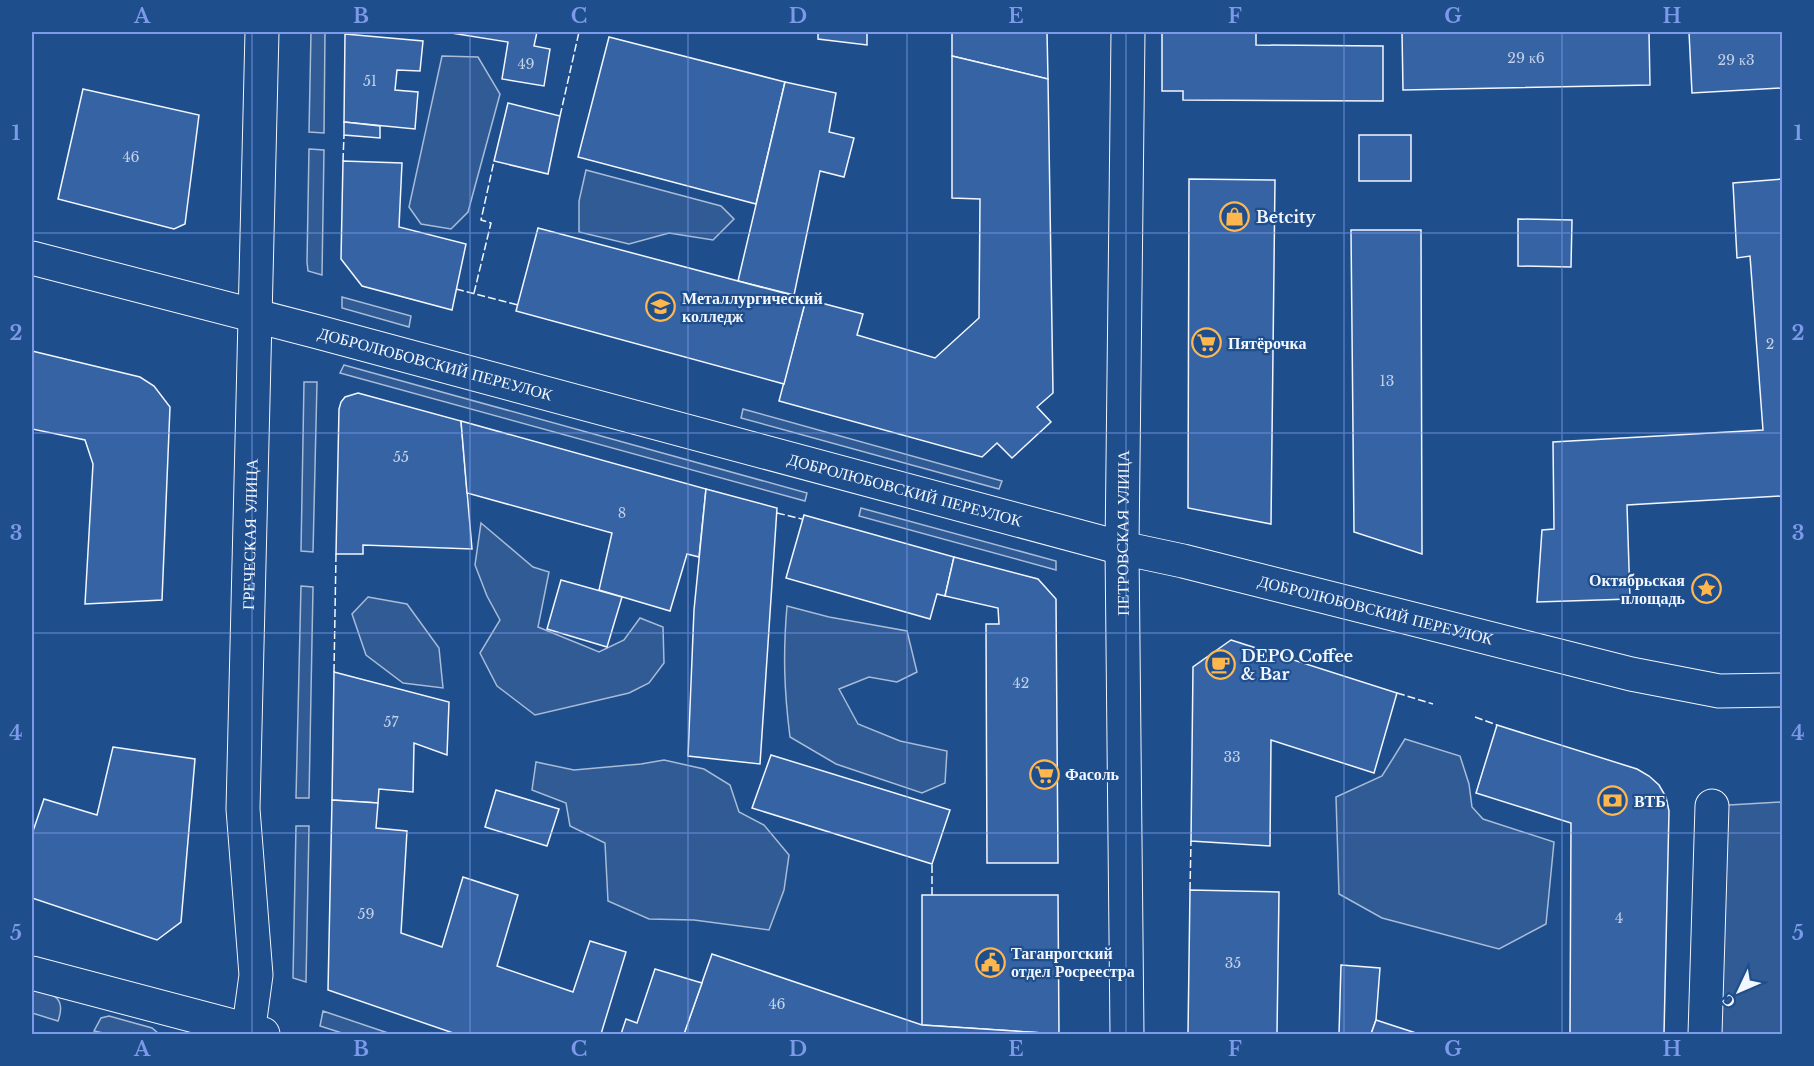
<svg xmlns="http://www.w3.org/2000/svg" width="1814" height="1066" viewBox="0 0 1814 1066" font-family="'Libre Baskerville',serif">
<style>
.green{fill:#305b95;stroke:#a8bbd7;stroke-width:1.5}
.building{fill:#3563a3;stroke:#f2f6ff;stroke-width:1.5}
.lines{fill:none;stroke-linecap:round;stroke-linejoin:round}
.minor-casing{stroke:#f2f6ff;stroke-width:35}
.major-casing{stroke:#f2f6ff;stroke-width:35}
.minor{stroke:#1f4e8c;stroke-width:33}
.major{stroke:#1f4e8c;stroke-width:33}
.fence{stroke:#f2f6ff;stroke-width:1.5;stroke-dasharray:8 3;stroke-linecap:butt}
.grid{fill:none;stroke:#7d9aea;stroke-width:1.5;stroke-opacity:0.55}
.labels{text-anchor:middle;stroke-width:4.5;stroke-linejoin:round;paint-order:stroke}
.number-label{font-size:14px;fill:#c3d1e8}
.poi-label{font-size:16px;font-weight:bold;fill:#f2f6ff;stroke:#1f4e8c;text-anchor:start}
.street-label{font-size:16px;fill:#f2f6ff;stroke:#1f4e8c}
.neatline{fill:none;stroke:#7d9aea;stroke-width:2}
.grid-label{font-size:20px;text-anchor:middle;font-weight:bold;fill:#7d9aea}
</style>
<rect width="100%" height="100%" fill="#1f4e8c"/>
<g class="green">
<path d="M311 32H325L324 133 309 132Z"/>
<path d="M442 56 478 57 500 94 468 212 451 229 421 224 409 207Z"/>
<path d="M309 149 324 150 322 275 308 271 307 262Z"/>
<path d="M586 170 721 206 734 219 713 240 669 233 629 244 579 232V201Z"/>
<path d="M342 297 411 316 409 327 342 308Z"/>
<path d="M344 365 807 493 805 501 340 373Z"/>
<path d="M304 382H317L313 552 301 551Z"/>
<path d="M743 409 1002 481 999 489 741 418Z"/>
<path d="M861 508 1056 561V570L859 516Z"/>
<path d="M481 523 533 567 549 572 538 627 599 652 624 640 640 618 663 627 664 663 649 683 629 693 535 715 497 686 480 653 500 620 487 596 475 565Z"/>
<path d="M301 586 313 587 309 798H296Z"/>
<path d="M368 597 407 604 439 648 443 688 403 683 366 655 352 614Z"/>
<path d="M787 606 829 617 907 631 917 672 897 682 869 677 839 689 858 724 900 741 947 751 945 783 922 793 836 764 790 737C784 690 783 653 787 606Z"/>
<path d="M1405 739 1460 756 1469 784 1472 807 1483 819 1554 842 1546 924 1499 949 1382 918 1339 894 1336 797 1382 776Z"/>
<path d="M664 760 704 769 730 785 739 812 764 825 789 855 784 890 769 930 694 920 649 919 608 901 605 843 570 826 566 803 532 790 536 762 574 770 641 764Z"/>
<path d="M1782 802V1034H1707L1712 806Z"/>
<path d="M296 826H309L306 982 293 978Z"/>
<path d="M32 989C52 994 67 996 58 1021L32 1013Z"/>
<path d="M323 1011 391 1034H345L320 1026Z"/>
<path d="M109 1016 152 1028 159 1034H108L94 1031 101 1018Z"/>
</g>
<g class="building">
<path d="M445 32H537L534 46 550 49 544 86 502 79 508 42Z"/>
<path d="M818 32H867V45L818 39Z"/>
<path d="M952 32H1047L1048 79 952 56Z"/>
<path d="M1162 32H1256V45L1383 46V101L1183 100V91H1162Z"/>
<path d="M1402 32H1649L1650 85 1403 90Z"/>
<path d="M1689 32H1782V88L1692 93Z"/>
<path d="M345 34 423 41 420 71 397 70 395 90 418 92 415 129 344 122Z"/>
<path d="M609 37 785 82 756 204 578 157Z"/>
<path d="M952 56 1048 79 1053 393 1037 407 1051 422 1012 458 997 443 982 457 779 401 806 299 863 314 857 335 935 358 979 318 980 199 952 198Z"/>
<path d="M785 82 836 93 829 132 854 138 844 177 820 171 794 295 738 281Z"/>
<path d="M83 89 199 115 185 224 174 229 58 199Z"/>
<path d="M508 103 560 116 548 174 494 161Z"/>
<path d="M344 122 380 126V138L344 135Z"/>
<rect x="1359" y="135" width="52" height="46"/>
<path d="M343 161 402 163 399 227 466 244 452 310 362 286 341 259Z"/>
<path d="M1189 179 1275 180 1271 524 1188 508Z"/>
<path d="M1782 179V496L1627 505 1630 599 1537 602 1542 530 1554 529 1553 442 1763 430 1750 256 1737 258 1733 183Z"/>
<path d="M1518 219 1572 220 1571 267 1518 266Z"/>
<path d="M538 228 806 299 784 384 516 311Z"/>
<path d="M1351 230H1421L1422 554 1354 532Z"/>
<path d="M32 351 140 377 154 386 170 407 162 600 85 604 93 464 85 440 32 429Z"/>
<path d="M358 393 461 421 472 549 363 545V554H336L339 409 341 402 345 397Z"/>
<path d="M461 421 706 489 699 557 687 554 670 611 599 590 612 533 467 493Z"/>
<path d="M706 489 777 508 760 764 688 756 694 610Z"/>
<path d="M804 515 954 557 945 596 937 594 930 619 786 578Z"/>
<path d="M954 557 1038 579 1056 599 1058 863H987L986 624H999L998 608 945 596Z"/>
<path d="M561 580 622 597 607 647 547 629Z"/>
<path d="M1231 640 1397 693 1374 773 1271 740 1270 846 1191 841 1193 667Z"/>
<path d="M334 672 449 702 447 755 414 743 413 792 379 789 378 803 332 800Z"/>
<path d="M1497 725 1637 769 1649 776 1659 785 1666 797 1669 811 1664 1034H1570L1571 823 1476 793Z"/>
<path d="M113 747 195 759 181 922 157 940 32 898V834L44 799 97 815Z"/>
<path d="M771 755 950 810 932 864 752 808Z"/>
<path d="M496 790 559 809 547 846 485 827Z"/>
<path d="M332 800 378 803 376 828 407 831 401 933 442 947 463 877 518 895 497 966 573 992 590 941 626 952 601 1034H456L328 990Z"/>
<path d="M1190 890 1279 892 1277 1034H1188Z"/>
<path d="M922 895H1058L1059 1034 922 1025Z"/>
<path d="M712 954 922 1025 1059 1034H684Z"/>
<path d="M1341 965 1380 968 1376 1020 1371 1034H1339Z"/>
<path d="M655 969 702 983 684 1034H621L626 1019 637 1023Z"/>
<path d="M1376 1020 1419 1034H1371Z"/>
</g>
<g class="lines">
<defs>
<g id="minor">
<path id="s1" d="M32 258 318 332 1122 548 1183 561 1631 674 1719 691 1782 690"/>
<path d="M32 973 263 1034"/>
<path d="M1705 1034 1712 806"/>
</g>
<g id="major">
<path id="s2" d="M248 1034 256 975 243 809 262 32"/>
<path id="s3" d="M1127 1034 1122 548 1128 32"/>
</g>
</defs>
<use href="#minor" class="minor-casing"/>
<use href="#major" class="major-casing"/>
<use href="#minor" class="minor"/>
<use href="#major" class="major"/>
<g class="fence">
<path d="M560 116 579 32"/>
<path d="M343 161 344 135"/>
<path d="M456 289 518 305"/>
<path d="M474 293 491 223 481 220 494 161"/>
<path d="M777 513 802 519"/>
<path d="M334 672 336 554"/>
<path d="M1397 693 1433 704"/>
<path d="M1475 717 1497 725"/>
<path d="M1190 890 1191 841"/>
<path d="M932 895V864"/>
</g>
</g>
<path class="grid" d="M252 32V1034M470 32V1034M688 32V1034M907 32V1034M1126 32V1034M1344 32V1034M1562 32V1034M32 233H1782M32 433H1782M32 633H1782M32 833H1782"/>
<defs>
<symbol id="shop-ring" viewBox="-11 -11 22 22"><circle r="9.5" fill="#1f4e8c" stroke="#ffb74d" stroke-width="1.5"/><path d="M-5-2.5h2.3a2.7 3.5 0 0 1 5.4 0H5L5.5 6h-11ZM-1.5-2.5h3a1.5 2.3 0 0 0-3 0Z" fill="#ffb74d"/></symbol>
<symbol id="university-ring" viewBox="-11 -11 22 22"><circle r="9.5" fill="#1f4e8c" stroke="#ffb74d" stroke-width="1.5"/><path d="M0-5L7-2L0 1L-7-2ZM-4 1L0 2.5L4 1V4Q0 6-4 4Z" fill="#ffb74d"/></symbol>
<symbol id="supermarket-ring" viewBox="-11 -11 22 22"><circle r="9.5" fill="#1f4e8c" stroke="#ffb74d" stroke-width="1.5"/><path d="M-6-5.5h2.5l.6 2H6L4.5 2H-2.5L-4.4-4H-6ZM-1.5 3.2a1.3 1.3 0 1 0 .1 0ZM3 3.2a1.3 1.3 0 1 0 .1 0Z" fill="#ffb74d"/></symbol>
<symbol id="sight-ring" viewBox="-11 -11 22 22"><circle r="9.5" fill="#1f4e8c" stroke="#ffb74d" stroke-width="1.5"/><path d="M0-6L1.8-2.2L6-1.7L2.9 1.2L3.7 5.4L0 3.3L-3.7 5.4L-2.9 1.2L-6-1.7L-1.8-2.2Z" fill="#ffb74d"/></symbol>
<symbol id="cafe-ring" viewBox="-11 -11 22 22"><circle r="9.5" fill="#1f4e8c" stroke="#ffb74d" stroke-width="1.5"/><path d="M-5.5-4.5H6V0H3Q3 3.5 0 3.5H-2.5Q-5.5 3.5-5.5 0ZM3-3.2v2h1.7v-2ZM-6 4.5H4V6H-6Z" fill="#ffb74d"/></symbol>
<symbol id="bank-ring" viewBox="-11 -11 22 22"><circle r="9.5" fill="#1f4e8c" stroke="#ffb74d" stroke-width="1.5"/><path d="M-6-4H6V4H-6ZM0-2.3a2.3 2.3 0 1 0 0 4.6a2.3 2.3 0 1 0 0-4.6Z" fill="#ffb74d"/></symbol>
<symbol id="civic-ring" viewBox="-11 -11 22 22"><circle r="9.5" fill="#1f4e8c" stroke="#ffb74d" stroke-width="1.5"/><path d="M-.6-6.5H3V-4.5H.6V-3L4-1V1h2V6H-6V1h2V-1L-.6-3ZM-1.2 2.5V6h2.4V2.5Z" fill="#ffb74d"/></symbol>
</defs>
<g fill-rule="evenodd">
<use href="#shop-ring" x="1218" y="200" width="33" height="33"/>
<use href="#university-ring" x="644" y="290" width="33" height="33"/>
<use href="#supermarket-ring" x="1190" y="326" width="33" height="33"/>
<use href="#sight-ring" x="1690" y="572" width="33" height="33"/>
<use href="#cafe-ring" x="1204" y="648" width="33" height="33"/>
<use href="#supermarket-ring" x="1028" y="758" width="33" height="33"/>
<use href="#bank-ring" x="1596" y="784" width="33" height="33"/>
<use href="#civic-ring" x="974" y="946" width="33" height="33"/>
</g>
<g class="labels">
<g class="number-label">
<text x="1526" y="63">29 к6</text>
<text x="1736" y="65">29 к3</text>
<text x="526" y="69">49</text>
<text x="370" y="86">51</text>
<text x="131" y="162">46</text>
<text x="1770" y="349">2</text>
<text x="1387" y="386">13</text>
<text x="401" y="462">55</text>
<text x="622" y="518">8</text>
<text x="1021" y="688">42</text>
<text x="391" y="727">57</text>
<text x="1232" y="762">33</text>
<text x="366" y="919">59</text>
<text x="1619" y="923">4</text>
<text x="1233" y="968">35</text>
<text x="777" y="1009">46</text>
</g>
<g class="poi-label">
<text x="1256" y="223">Betcity</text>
<text x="682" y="304">Металлургический<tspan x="682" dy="18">колледж</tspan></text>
<text x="1228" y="349">Пятёрочка</text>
<text x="1685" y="586" text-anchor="end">Октябрьская<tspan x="1685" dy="18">площадь</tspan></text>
<text x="1241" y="662">DEPO Coffee<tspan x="1241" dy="18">&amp; Bar</tspan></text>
<text x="1065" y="780">Фасоль</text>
<text x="1634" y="807">ВТБ</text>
<text x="1011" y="959">Таганрогский<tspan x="1011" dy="18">отдел Росреестра</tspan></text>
</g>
<g class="street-label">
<text dy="6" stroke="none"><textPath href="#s1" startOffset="417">ДОБРОЛЮБОВСКИЙ ПЕРЕУЛОК</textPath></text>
<text dy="6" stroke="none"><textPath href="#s1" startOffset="903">ДОБРОЛЮБОВСКИЙ ПЕРЕУЛОК</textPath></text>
<text dy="6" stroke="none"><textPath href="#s3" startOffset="501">ПЕТРОВСКАЯ УЛИЦА</textPath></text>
<text dy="6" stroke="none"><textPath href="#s2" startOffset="501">ГРЕЧЕСКАЯ УЛИЦА</textPath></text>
<text dy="6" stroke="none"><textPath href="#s1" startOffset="1389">ДОБРОЛЮБОВСКИЙ ПЕРЕУЛОК</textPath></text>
</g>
</g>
<rect width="1814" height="1066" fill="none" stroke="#1f4e8c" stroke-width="66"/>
<g transform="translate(1739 991) rotate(226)" stroke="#1f4e8c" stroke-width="4.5" paint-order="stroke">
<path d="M0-4.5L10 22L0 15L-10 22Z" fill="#f2f6ff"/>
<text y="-9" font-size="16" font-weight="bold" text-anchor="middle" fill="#f2f6ff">С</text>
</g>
<rect x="33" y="33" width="1748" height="1000" class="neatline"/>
<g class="grid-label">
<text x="142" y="23">A</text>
<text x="361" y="23">B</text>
<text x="579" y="23">C</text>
<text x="798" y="23">D</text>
<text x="1016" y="23">E</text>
<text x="1235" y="23">F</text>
<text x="1453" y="23">G</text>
<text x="1672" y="23">H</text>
<text x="16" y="140">1</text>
<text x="1798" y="140">1</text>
<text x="16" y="340">2</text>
<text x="1798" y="340">2</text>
<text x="16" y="540">3</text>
<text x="1798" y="540">3</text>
<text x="16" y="740">4</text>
<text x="1798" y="740">4</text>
<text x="16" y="940">5</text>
<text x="1798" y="940">5</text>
<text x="142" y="1056">A</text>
<text x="361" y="1056">B</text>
<text x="579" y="1056">C</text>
<text x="798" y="1056">D</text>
<text x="1016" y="1056">E</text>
<text x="1235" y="1056">F</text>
<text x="1453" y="1056">G</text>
<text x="1672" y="1056">H</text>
</g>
</svg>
